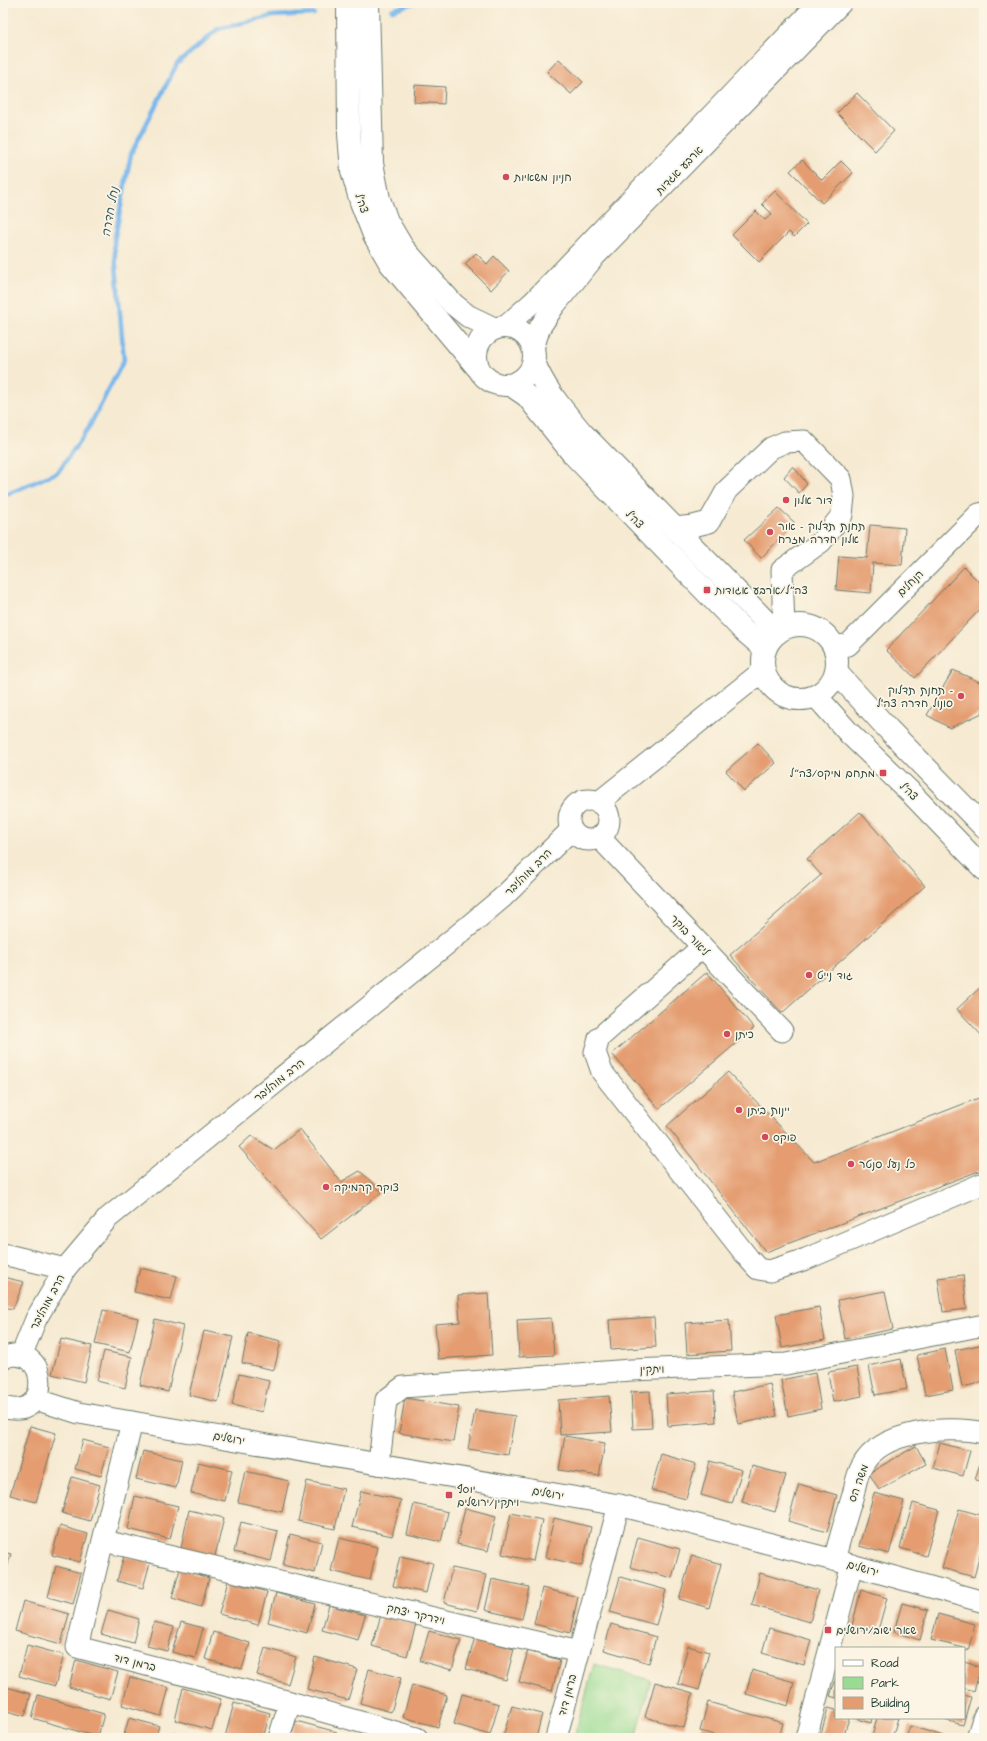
<svg xmlns="http://www.w3.org/2000/svg" width="987" height="1741" viewBox="0 0 987 1741" font-family="'Architects Daughter','Playpen Sans Hebrew',sans-serif">
<style>
.green{fill:#99db93;stroke:#5c8c64}
.lines{fill:none;stroke-linecap:round;stroke-linejoin:round}
.stream{stroke:#78b8ec;stroke-width:4.5}
.building{fill:#e49c70}
.minor-casing{stroke:#6a7a6b;stroke-width:23}
.major-casing{stroke:#6a7a6b;stroke-width:24}
.minor{stroke:#fff;stroke-width:21}
.major{stroke:#fff;stroke-width:22}
.poi-dot{fill:#d1495b;stroke:#fcf5e5;stroke-width:1.5}
.labels{text-anchor:middle;stroke-width:3.5;stroke-linejoin:round;paint-order:stroke}
.street-label{font-size:11px;fill:#1f3d34;stroke:#fcf5e5}
.poi-label{font-size:11px;fill:#1f3d34;stroke:#fcf5e5;text-anchor:start}
.water-label{font-size:12px;font-style:italic;fill:#355c62;stroke:#fcf5e5}
</style>
<rect width="100%" height="100%" fill="#fcf5e5"/>
<filter id="ink" filterUnits="userSpaceOnUse"><feTurbulence type="fractalNoise" baseFrequency=".025" numOctaves="2"/><feDisplacementMap in="SourceGraphic" scale="8" xChannelSelector="R" yChannelSelector="G"/><feConvolveMatrix kernelMatrix="1 2 1 2 8 2 1 2 1" color-interpolation-filters="sRGB"/></filter>
<filter id="wash" filterUnits="userSpaceOnUse"><feTurbulence type="fractalNoise" baseFrequency=".012" numOctaves="4" result="noise"/><feDisplacementMap in="SourceGraphic" scale="16" xChannelSelector="R" yChannelSelector="G"/><feGaussianBlur stdDeviation="0.9" result="paint"/><feColorMatrix in="noise" values="0 0 0 0 0 0 0 0 0 0 0 0 0 0 0 0 0 1.4 0 .05"/><feComposite in="paint" operator="in"/></filter>
<g filter="url(#wash)">
<rect width="100%" height="100%" fill="#f6ead2"/>
<path class="green" d="M594 1664 651 1680 636 1738H574Z"/>
<g class="lines">
<g class="stream">
<path d="M392 10 413 3"/>
<path d="M3 496 58 472 88 429 124 360 114 242 131 154 177 64 218 29 273 16 314 14"/>
</g>
</g>
<g id="blocks">
<g class="building">
<path d="M559 59 583 82 571 94 547 72Z"/>
<path d="M415 85 445 87 444 104 414 102Z"/>
<path d="M857 93 894 131 875 151 837 113Z"/>
<path d="M802 160 822 180 841 161 853 173 822 203 790 171Z"/>
<path d="M775 191 807 224 794 237 789 232 759 262 732 235 756 211 765 220 772 214 762 204Z"/>
<path d="M476 253 487 264 494 256 509 271 491 290 465 264Z"/>
<path d="M793 466 807 484 799 493 784 477Z"/>
<path d="M779 508 795 523 761 558 744 540Z"/>
<path d="M870 525 905 528 902 565 873 563 871 593 836 590 839 556 867 558Z"/>
<path d="M964 567 981 584 984 581V605L915 678 886 650Z"/>
<path d="M953 670 984 684V707L982 713 950 728 927 715Z"/>
<path d="M758 743 776 763 744 791 726 771Z"/>
<path d="M860 812 925 886 782 1013 730 955 821 875 807 859Z"/>
<path d="M707 972 754 1028 659 1109 612 1054Z"/>
<path d="M984 984V1038L957 1009Z"/>
<path d="M728 1072 814 1162 984 1096V1169L766 1252 667 1126Z"/>
<path d="M300 1129 341 1182 360 1171 382 1192 321 1239 239 1147 251 1136 274 1150Z"/>
<path d="M140 1268 177 1276 171 1300 134 1292Z"/>
<path d="M963 1275 967 1309 943 1312 938 1278Z"/>
<path d="M3 1277 24 1282 13 1309 3 1307Z"/>
<path d="M885 1291 893 1329 845 1339 838 1300Z"/>
<path d="M488 1293 492 1355 438 1359 435 1324 460 1322 458 1295Z"/>
<path d="M819 1307 825 1340 782 1348 776 1315Z"/>
<path d="M103 1310 138 1318 130 1352 95 1344Z"/>
<path d="M654 1317 656 1347 611 1350 609 1320Z"/>
<path d="M551 1318 554 1355 519 1357 517 1320Z"/>
<path d="M155 1319 183 1326 168 1392 140 1385Z"/>
<path d="M729 1320 731 1351 687 1354 685 1323Z"/>
<path d="M204 1331 233 1337 218 1402 189 1395Z"/>
<path d="M248 1333 281 1341 274 1370 242 1363Z"/>
<path d="M61 1339 92 1346 84 1382 52 1374Z"/>
<path d="M984 1344V1382L962 1387 955 1350Z"/>
<path d="M945 1349 953 1390 925 1395 917 1355Z"/>
<path d="M104 1351 132 1357 125 1388 97 1381Z"/>
<path d="M901 1359 907 1389 875 1395 869 1366Z"/>
<path d="M857 1367 862 1396 833 1402 828 1372Z"/>
<path d="M815 1373 821 1409 788 1416 781 1380Z"/>
<path d="M239 1374 269 1381 262 1412 232 1405Z"/>
<path d="M770 1384 777 1416 738 1424 732 1392Z"/>
<path d="M650 1391 652 1428 633 1429 631 1392Z"/>
<path d="M714 1391 716 1422 668 1426 666 1394Z"/>
<path d="M609 1396 612 1432 560 1435 558 1400Z"/>
<path d="M405 1398 459 1407 453 1442 399 1433Z"/>
<path d="M475 1410 515 1416 508 1455 468 1449Z"/>
<path d="M30 1426 56 1433 36 1502 10 1495Z"/>
<path d="M565 1436 605 1443 599 1476 559 1470Z"/>
<path d="M83 1440 109 1447 101 1476 75 1469Z"/>
<path d="M940 1443 970 1451 963 1476 933 1468Z"/>
<path d="M916 1446 926 1464 879 1490 869 1473Z"/>
<path d="M984 1450V1482L975 1480Z"/>
<path d="M143 1451 182 1460 176 1488 136 1479Z"/>
<path d="M661 1454 696 1464 686 1499 651 1490Z"/>
<path d="M710 1461 742 1470 732 1504 701 1495Z"/>
<path d="M198 1462 232 1470 225 1501 191 1493Z"/>
<path d="M752 1466 786 1475 775 1512 742 1502Z"/>
<path d="M245 1471 289 1481 282 1512 238 1502Z"/>
<path d="M72 1477 100 1485 90 1521 62 1513Z"/>
<path d="M307 1481 344 1489 335 1529 298 1521Z"/>
<path d="M799 1484 837 1495 827 1532 788 1521Z"/>
<path d="M361 1491 401 1500 392 1536 352 1527Z"/>
<path d="M874 1493 904 1501 889 1554 859 1546Z"/>
<path d="M135 1496 178 1506 170 1539 128 1529Z"/>
<path d="M913 1503 939 1510 926 1556 900 1548Z"/>
<path d="M414 1504 448 1512 441 1542 407 1534Z"/>
<path d="M465 1508 496 1516 488 1551 457 1544Z"/>
<path d="M959 1509 984 1516V1539L974 1577 942 1568Z"/>
<path d="M189 1510 224 1518 215 1556 181 1548Z"/>
<path d="M511 1513 542 1520 533 1561 502 1554Z"/>
<path d="M554 1518 591 1527 582 1566 545 1557Z"/>
<path d="M241 1522 278 1531 271 1561 234 1552Z"/>
<path d="M60 1526 88 1534 80 1562 52 1555Z"/>
<path d="M290 1534 322 1542 315 1573 283 1565Z"/>
<path d="M638 1537 680 1549 672 1578 630 1567Z"/>
<path d="M339 1538 377 1547 370 1580 331 1571Z"/>
<path d="M3 1552 11 1554 3 1583Z"/>
<path d="M692 1555 721 1564 709 1608 679 1599Z"/>
<path d="M124 1556 150 1563 143 1588 117 1581Z"/>
<path d="M400 1556 433 1563 426 1593 393 1586Z"/>
<path d="M56 1566 81 1573 73 1604 48 1597Z"/>
<path d="M452 1568 486 1575 477 1611 444 1603Z"/>
<path d="M180 1569 209 1578 201 1607 172 1598Z"/>
<path d="M760 1573 818 1590 810 1622 752 1605Z"/>
<path d="M620 1577 666 1590 656 1625 610 1612Z"/>
<path d="M492 1579 529 1587 522 1619 485 1610Z"/>
<path d="M228 1581 267 1592 258 1625 219 1614Z"/>
<path d="M542 1588 578 1597 570 1633 534 1624Z"/>
<path d="M861 1590 887 1598 877 1634 852 1626Z"/>
<path d="M276 1593 315 1604 307 1633 268 1622Z"/>
<path d="M23 1601 69 1614 61 1644 15 1631Z"/>
<path d="M902 1603 928 1610 920 1640 894 1632Z"/>
<path d="M329 1605 365 1615 358 1640 322 1630Z"/>
<path d="M108 1610 139 1619 133 1643 101 1634Z"/>
<path d="M938 1614 975 1624 968 1651 964 1649V1648L931 1640Z"/>
<path d="M381 1615 416 1624 407 1656 372 1646Z"/>
<path d="M154 1622 174 1627 167 1651 147 1646Z"/>
<path d="M181 1622 203 1628 195 1658 172 1652Z"/>
<path d="M611 1624 656 1637 649 1663 604 1650Z"/>
<path d="M769 1628 811 1640 804 1665 762 1653Z"/>
<path d="M429 1631 461 1640 452 1670 420 1661Z"/>
<path d="M213 1632 250 1643 242 1669 205 1659Z"/>
<path d="M475 1637 514 1649 506 1680 466 1669Z"/>
<path d="M27 1645 64 1655 55 1686 19 1676Z"/>
<path d="M688 1646 709 1652 699 1690 678 1684Z"/>
<path d="M265 1648 296 1657 288 1684 257 1675Z"/>
<path d="M528 1651 560 1660 552 1691 519 1682Z"/>
<path d="M315 1657 357 1669 348 1700 307 1689Z"/>
<path d="M76 1660 118 1672 110 1699 69 1687Z"/>
<path d="M964 1662 981 1667 974 1691 964 1688Z"/>
<path d="M369 1669 401 1678 391 1712 360 1703Z"/>
<path d="M752 1670 794 1682 788 1706 746 1694Z"/>
<path d="M130 1677 169 1688 161 1716 122 1705Z"/>
<path d="M836 1678V1698L830 1696Z"/>
<path d="M655 1682 693 1693 684 1728 645 1717Z"/>
<path d="M412 1685 447 1695 438 1727 403 1717Z"/>
<path d="M3 1686 31 1694 25 1716 3 1710Z"/>
<path d="M183 1688 221 1699 212 1730 175 1720Z"/>
<path d="M462 1694 499 1704 490 1735 454 1724Z"/>
<path d="M38 1695 104 1714 98 1737 32 1718Z"/>
<path d="M964 1695 971 1697 963 1725 945 1720 946 1718H964Z"/>
<path d="M708 1702 783 1723 779 1738H725L700 1731Z"/>
<path d="M234 1703 270 1713 263 1738 225 1737Z"/>
<path d="M512 1706 542 1714 536 1738 503 1737Z"/>
<path d="M828 1708 836 1710V1718H849L843 1738H820Z"/>
<path d="M129 1718 159 1726 155 1738H123Z"/>
<path d="M854 1718H872L871 1723Z"/>
<path d="M877 1718H898L892 1738 872 1737Z"/>
<path d="M296 1721 337 1732 335 1738H291Z"/>
<path d="M910 1726 947 1737 946 1738H906Z"/>
<path d="M173 1732 192 1738H172Z"/>
</g>
</g>
</g>
<g filter="url(#ink)">
<use href="#blocks" fill-opacity="0" stroke="#6a7a6b" stroke-width="1"/>
<g class="lines">
<defs>
<g id="minor">
<path d="M506 326 534 301 819 3"/>
<path d="M533 348 540 327 554 306 595 256 841 3"/>
<path d="M675 528 693 526 709 522 727 490 771 448 785 442 804 441 841 479 844 496 842 515 821 542 782 570 784 628"/>
<path d="M834 646 848 645 979 514 984 513"/>
<circle cx="589" cy="820" r="20"/>
<path d="M599 802 764 670"/>
<path d="M599 837 782 1031"/>
<path d="M702 947 599 1038 595 1052 602 1072 749 1259 758 1269 770 1271 806 1259 984 1183"/>
<path d="M3 1254 65 1269"/>
<path d="M21 1356 36 1319 65 1269 108 1218 459 934 502 898 571 830"/>
<path d="M3 1358C49 1338 55 1424 3 1407"/>
<path d="M35 1399 79 1413 619 1505 834 1560 984 1602"/>
<path d="M132 1422 77 1647 290 1702 417 1738"/>
<path d="M379 1464 386 1400 403 1387 631 1370 786 1364 984 1325"/>
<path d="M104 1541 579 1652 619 1505"/>
<path d="M834 1560C840 1538 846 1517 853 1495 855 1486 857 1474 862 1466 881 1430 948 1425 984 1433"/>
<path d="M279 1738 290 1702"/>
<path d="M556 1738 579 1652"/>
<path d="M806 1738 852 1565"/>
<path d="M977 1738 984 1716"/>
</g>
<g id="major">
<path d="M348 3 349 134 352 171 361 202 374 235 390 263 477 367"/>
<path d="M368 3 372 163 379 199 387 221 403 248 453 304 468 316 493 328"/>
<circle cx="505" cy="356" r="29"/>
<path d="M534 362C544 389 564 411 582 433L777 633"/>
<path d="M511 385 527 396 573 454 743 630 765 649"/>
<circle cx="800" cy="662" r="37"/>
<path d="M836 672 889 730 984 827"/>
<path d="M816 696 849 733 910 792 984 869"/>
</g>
</defs>
<use href="#minor" class="minor-casing"/>
<use href="#major" class="major-casing"/>
<use href="#minor" class="minor"/>
<use href="#major" class="major"/>
</g>
</g>
<g class="poi-dot">
<circle cx="506" cy="177" r="4"/>
<circle cx="786" cy="500" r="4"/>
<circle cx="770" cy="532" r="4"/>
<rect x="703" y="586" width="8" height="8" rx="2"/>
<circle cx="961" cy="696" r="4"/>
<rect x="879" y="769" width="8" height="8" rx="2"/>
<circle cx="809" cy="975" r="4"/>
<circle cx="727" cy="1034" r="4"/>
<circle cx="739" cy="1110" r="4"/>
<circle cx="765" cy="1137" r="4"/>
<circle cx="851" cy="1164" r="4"/>
<circle cx="326" cy="1187" r="4"/>
<rect x="445" y="1491" width="8" height="8" rx="2"/>
<rect x="824" y="1626" width="8" height="8" rx="2"/>
</g>
<g class="labels">
<g class="street-label">
<text transform="translate(679 170) rotate(-46)" y="4">ארבע אגדות</text>
<text transform="translate(362 203) rotate(71)" y="4">צה"ל</text>
<text transform="translate(635 519) rotate(46)" y="4">צה"ל</text>
<text transform="translate(910 583) rotate(-45)" y="4">הנחלים</text>
<text transform="translate(909 791) rotate(45)" y="4">צה"ל</text>
<text transform="translate(528 872) rotate(-45)" y="4">הרב מוהליבר</text>
<text transform="translate(690 935) rotate(47)" y="4">ליאור בוקר</text>
<text transform="translate(279 1080) rotate(-39)" y="4">הרב מוהליבר</text>
<text transform="translate(47 1302) rotate(-62)" y="4">הרב מוהליבר</text>
<text transform="translate(652 1369) rotate(-2)" y="4">ויתקין</text>
<text transform="translate(229 1438) rotate(10)" y="4">ירושלים</text>
<text transform="translate(858 1483) rotate(-70)" y="4">משה הס</text>
<text transform="translate(548 1493) rotate(10)" y="4">ירושלים</text>
<text transform="translate(863 1568) rotate(16)" y="4">ירושלים</text>
<text transform="translate(416 1614) rotate(13)" y="4">וידרקר יצחק</text>
<text transform="translate(135 1662) rotate(14)" y="4">ברמן דוד</text>
<text transform="translate(567 1695) rotate(-75)" y="4">ברמן דוד</text>
</g>
<g class="poi-label">
<text x="514" y="181">חניון משאיות</text>
<text x="794" y="504">דור אלון</text>
<text x="778" y="530">תחנת תדלוק - אור<tspan x="778" dy="13">אלון חדרה מזרח</tspan></text>
<text x="715" y="594">צה״ל/ארבע אגודות</text>
<text x="953" y="694" text-anchor="end">תחנת תדלוק -<tspan x="953" dy="13">סונול חדרה צה"ל</tspan></text>
<text x="875" y="777" text-anchor="end">מתחם מיקס/צה״ל</text>
<text x="817" y="979">גוד נייט</text>
<text x="735" y="1038">כיתן</text>
<text x="747" y="1114">יינות ביתן</text>
<text x="773" y="1141">פוקס</text>
<text x="859" y="1168">כל נעל סנטר</text>
<text x="334" y="1191">צוקר קרמיקה</text>
<text x="457" y="1493">יוסף<tspan x="457" dy="13">ויתקין/ירושלים</tspan></text>
<text x="836" y="1634">שאר ישוב/ירושלים</text>
</g>
<g class="water-label">
<text transform="translate(110 212) rotate(-80)" y="4">נחל חדרה</text>
</g>
</g>
<rect width="987" height="1741" fill="none" stroke="#fcf5e5" stroke-width="16"/>
<rect x="835" y="1647" width="130" height="72" fill="#fcf5e5" stroke="#a4ab9e"/>
<rect x="843" y="1660" width="20" height="6" fill="#ffffff" stroke="#a4ab9e"/>
<text x="871" y="1667" font-size="12" fill="#1f3d34">Road</text>
<rect x="843" y="1677" width="20" height="12" fill="#99db93" stroke="#a4ab9e"/>
<text x="871" y="1687" font-size="12" fill="#1f3d34">Park</text>
<rect x="843" y="1697" width="20" height="12" fill="#e49c70" stroke="#a4ab9e"/>
<text x="871" y="1707" font-size="12" fill="#1f3d34">Building</text>
</svg>
